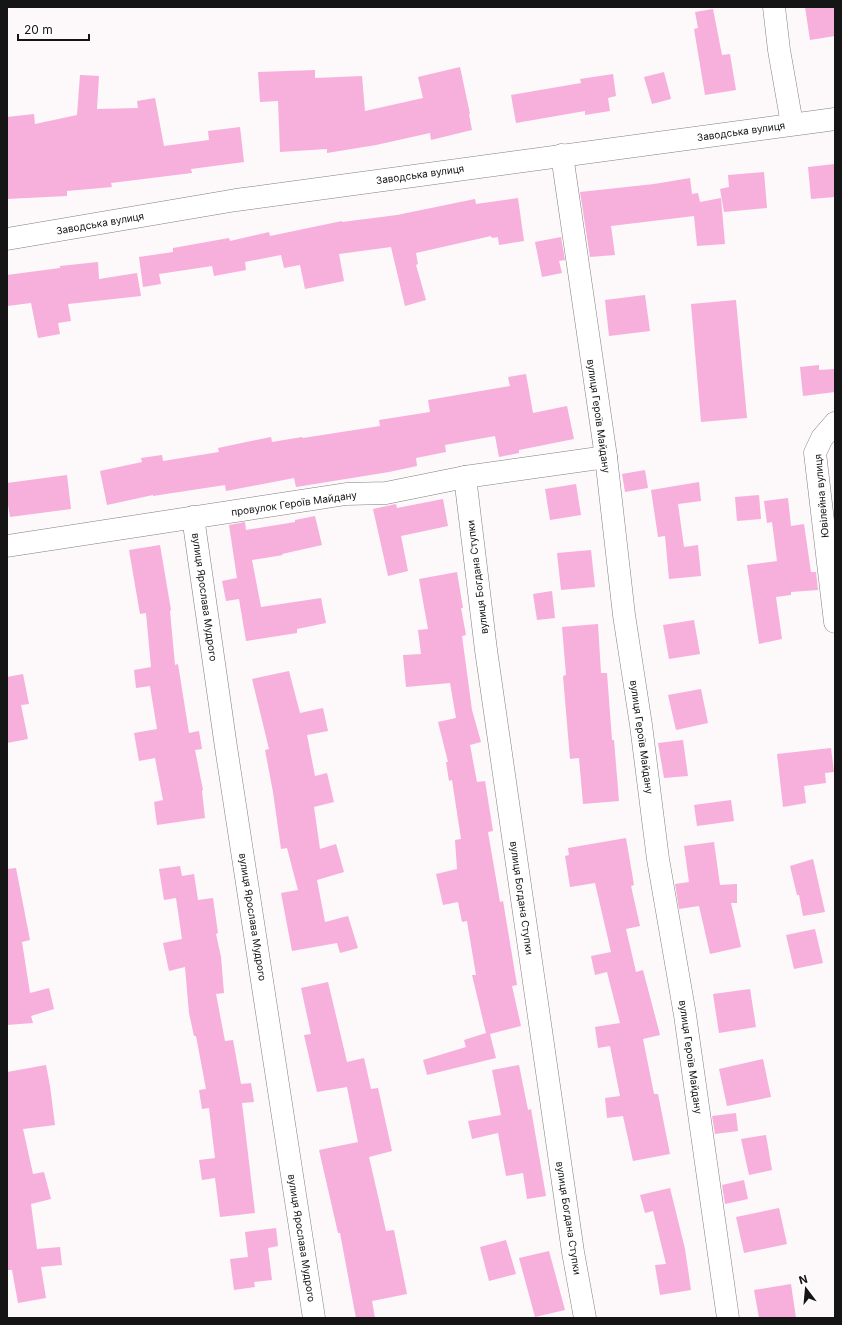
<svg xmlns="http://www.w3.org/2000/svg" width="842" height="1325" viewBox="0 0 842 1325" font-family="Inter,sans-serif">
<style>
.building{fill:#f7afdc}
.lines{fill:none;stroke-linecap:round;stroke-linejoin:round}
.minor-casing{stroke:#837f7f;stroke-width:23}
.minor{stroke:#fff;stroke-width:22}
.labels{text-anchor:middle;stroke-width:3;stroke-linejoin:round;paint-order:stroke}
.street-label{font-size:10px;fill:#161515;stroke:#fff}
</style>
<rect width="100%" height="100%" fill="#fdf8f9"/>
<g class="building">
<path d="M805 7H835V36L810 40Z"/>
<path d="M713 9 722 55 730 54 736 90 705 95 694 29 698 28 695 12Z"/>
<path d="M460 67 470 114H469L472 130 431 140 430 133 376 145 327 153V149L280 152 278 101 260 102 258 72 315 70V78L362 76 365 111 423 98 418 77Z"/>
<path d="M664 72 671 99 652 104 644 77Z"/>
<path d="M613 74 616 96 608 98 610 111 585 115V111L516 123 511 95 581 83 580 79Z"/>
<path d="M80 75 99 76 97 109 138 108 137 101 155 98 164 146 209 140 208 131 240 127 244 162 191 169 192 173 111 183 112 187 67 191V196L7 199V117L34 114 35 124 77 115Z"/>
<path d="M835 164V197L811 199 808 167Z"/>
<path d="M764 172 767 208 724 212 720 189 729 187 728 175Z"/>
<path d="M690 178 692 194 698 193 700 202 721 198 725 244 697 246 694 216 611 226 615 255 590 257 580 192 654 184Z"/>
<path d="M518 198 524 241 499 245 498 237 492 238 491 236 416 253 418 264 416 265 426 300 405 306 391 247 339 254 344 281 305 289 300 265 284 268 281 255 245 262 246 270 214 276 212 266 159 274 161 284 143 287 139 257 173 252V248L229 238 230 241 269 232 270 236 342 221V222L397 215 475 199 476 204Z"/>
<path d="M561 237 565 260 559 261 562 273 542 277 535 242Z"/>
<path d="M98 262 99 279 137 273 141 296 68 304 71 321 58 323 60 334 38 338 31 303 7 306V275L60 268V266Z"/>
<path d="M645 295 650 331 609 336 605 300Z"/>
<path d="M736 300 747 418 701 422 691 304Z"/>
<path d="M819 365V370L835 369V392L803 396 800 367Z"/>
<path d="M526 374 533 413 567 406 574 439 519 450V453L499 457 495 436 445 445 446 452 416 458 417 466 389 472 296 487 294 478 226 491 225 485 153 496V495L107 505 100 471 142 462 141 458 162 455 163 461 219 452 218 448 271 437 272 442 302 437 303 438 380 426 379 420 430 412 428 400 510 386 508 377Z"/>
<path d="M645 470 648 488 625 492 622 474Z"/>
<path d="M67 475 71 509 10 517 7 499V483Z"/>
<path d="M699 482 701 501 678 504 684 547 698 545 701 576 669 579 665 536 658 537 651 490Z"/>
<path d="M576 484 581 515 550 520 545 489Z"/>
<path d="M759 495 761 519 737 521 735 497Z"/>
<path d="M788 498 791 526 804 524 811 572H816L818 590 791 592V595L776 597 782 639 759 644 747 565 777 561 772 522 767 523 764 501Z"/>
<path d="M443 499 448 526 401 536 408 571 388 576 373 509 396 504 397 508Z"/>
<path d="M315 516 322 545 282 554 283 555 252 560 261 607 321 598 326 623 297 629V633L246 641 239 599 226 601 222 581 237 578 229 525 245 522 246 530 295 522V520Z"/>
<path d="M160 545 171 610 170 611 175 665 178 664 189 733 199 731 202 749 195 750 203 790 202 791 205 818 157 825 154 802 163 800 155 758 139 761 134 733 157 729 150 686 136 688 134 670 151 667 146 613 140 614 129 550Z"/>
<path d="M591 550 595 587 561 590 557 553Z"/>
<path d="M457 572 463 608H461L466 635 462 636 472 710 481 742 470 745 477 782 485 781 493 831 488 832 500 902 503 901 517 985 512 986 521 1026 490 1034 496 1058 427 1075 423 1060 466 1047 464 1040 486 1033 472 975H476L467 921 462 922 458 902 443 905 436 874 457 869 455 840 461 839 452 780 449 781 446 762H448L438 722 456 718 450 683 406 687 403 655 421 654 418 630 428 629 419 579Z"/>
<path d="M552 591 555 618 537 620 533 594Z"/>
<path d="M694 620 700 654 669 659 663 625Z"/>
<path d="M598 624 601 673H607L612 740H614L619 801 583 804 579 758 570 759 563 676 566 675 562 627Z"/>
<path d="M289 671 300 713 323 708 328 731 307 735 315 776 327 773 334 802 314 807 320 849 336 844 344 872 317 880 325 922 348 916 358 948 340 953 337 943 292 951 281 893 298 890 287 848 281 849 273 792 265 750 269 749 252 679Z"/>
<path d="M23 674 29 704 21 705 28 739 7 743V677Z"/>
<path d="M701 689 708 723 676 730 668 695Z"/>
<path d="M683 740 688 776 664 778 658 743Z"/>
<path d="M831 748 834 772 825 773 826 783 804 786 806 803 783 807 777 754Z"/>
<path d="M731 800 734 821 697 826 694 805Z"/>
<path d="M626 838 634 885 631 886 640 926 626 929 636 972 643 970 660 1035 643 1039 654 1094H658L670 1154 633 1161 623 1116 607 1118 605 1098 620 1096 610 1046 598 1048 595 1027 620 1023 607 972 595 975 591 956 611 952 595 883 570 887 565 856 569 855 568 848Z"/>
<path d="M714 842 720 885 737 884V903H731L741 947 710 954 699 906 679 909 675 884 689 882 684 846Z"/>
<path d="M813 859 825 912 803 916 799 895H797L790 866Z"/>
<path d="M180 866 182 876 194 874 198 900 213 898 218 933 216 934 221 957 224 993 216 994 225 1041 233 1040 241 1084 251 1083 254 1102 242 1103 255 1213 220 1217 215 1178 202 1180 199 1160 215 1158 209 1108 202 1109 199 1090 206 1089 196 1036H194L189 1013 185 967 169 971 163 943 182 939 176 898 164 900 159 869Z"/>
<path d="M16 868 30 940 22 942 30 993 49 988 54 1009 31 1016 33 1023 7 1025V869Z"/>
<path d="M815 929 823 963 794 969 786 935Z"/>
<path d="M328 982 347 1062 364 1058 371 1089 378 1088 392 1151 369 1157 386 1231 394 1230 407 1294 372 1301 375 1318H356L340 1233H338L319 1150 358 1142 347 1087 317 1092 304 1035 311 1034 301 988Z"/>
<path d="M750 989 756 1027 719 1033 713 994Z"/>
<path d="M763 1059 771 1097 727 1106 719 1069Z"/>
<path d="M46 1065 50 1086 55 1125 23 1129 33 1174 44 1172 51 1199 31 1204 37 1249 60 1247 62 1265 41 1267 46 1298 18 1303 12 1270H7V1072Z"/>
<path d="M519 1065 528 1110 531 1109 546 1196 527 1199 523 1173 506 1176 498 1133 472 1139 468 1121 501 1115 492 1070Z"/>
<path d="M736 1113 738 1131 715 1134 712 1116Z"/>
<path d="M766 1135 772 1170 749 1175 741 1139Z"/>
<path d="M744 1180 748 1199 725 1204 722 1185Z"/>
<path d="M670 1188 685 1249 691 1290 660 1295 655 1265 666 1264 653 1211 645 1213 640 1195Z"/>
<path d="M779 1208 787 1244 744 1253 736 1217Z"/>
<path d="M276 1228 278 1246 268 1248 272 1280 254 1282 255 1287 234 1290 230 1259 248 1257 245 1232Z"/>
<path d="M506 1240 516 1274 489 1281 480 1247Z"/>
<path d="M549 1251 565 1310 535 1317 519 1258Z"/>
<path d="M791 1284 796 1318H759L754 1290Z"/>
</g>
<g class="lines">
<defs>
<g id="minor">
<path d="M774 7 779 50 792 124"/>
<path d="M562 155 606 457 624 615 641 725 658 859 685 1015 728 1318"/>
<path d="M7 239 236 200 835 119"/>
<path d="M835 423 822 438 815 453 835 622"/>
<path d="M465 477 486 650 573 1252 585 1318"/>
<path d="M193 517 226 747 314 1318"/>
<path d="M7 546 346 494 386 493 465 477 606 457"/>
</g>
</defs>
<use href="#minor" class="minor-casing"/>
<use href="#minor" class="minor"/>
</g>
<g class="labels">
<g class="street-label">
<text transform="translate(741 131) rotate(-8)" y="4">Заводська вулиця</text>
<text transform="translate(420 174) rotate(-8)" y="4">Заводська вулиця</text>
<text transform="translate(100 223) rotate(-10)" y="4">Заводська вулиця</text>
<text transform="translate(599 416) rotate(82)" y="4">вулиця Героїв Майдану</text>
<text transform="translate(821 496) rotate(-95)" y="4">Ювілейна вулиця</text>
<text transform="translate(294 503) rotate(-8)" y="4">провулок Героїв Майдану</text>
<text transform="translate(477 577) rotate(-97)" y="4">вулиця Богдана Ступки</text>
<text transform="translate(205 597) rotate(82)" y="4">вулиця Ярослава Мудрого</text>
<text transform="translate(642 737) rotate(82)" y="4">вулиця Героїв Майдану</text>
<text transform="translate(522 898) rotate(82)" y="4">вулиця Богдана Ступки</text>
<text transform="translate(253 917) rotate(81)" y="4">вулиця Ярослава Мудрого</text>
<text transform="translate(691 1057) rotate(82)" y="4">вулиця Героїв Майдану</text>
<text transform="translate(569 1218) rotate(81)" y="4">вулиця Богдана Ступки</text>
<text transform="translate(302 1238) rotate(81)" y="4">вулиця Ярослава Мудрого</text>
</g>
</g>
<rect width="842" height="1325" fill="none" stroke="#161515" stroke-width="16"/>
<g transform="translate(806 1289) rotate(344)" stroke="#ffffff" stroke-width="3" paint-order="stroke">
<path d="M0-3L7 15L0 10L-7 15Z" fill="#161515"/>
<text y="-6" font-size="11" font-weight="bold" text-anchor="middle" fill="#161515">N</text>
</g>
<path d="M18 34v6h71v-6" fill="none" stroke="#161515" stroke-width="2"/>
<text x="24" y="34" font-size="12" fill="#161515" stroke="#ffffff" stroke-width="3" paint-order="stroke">20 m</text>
</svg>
